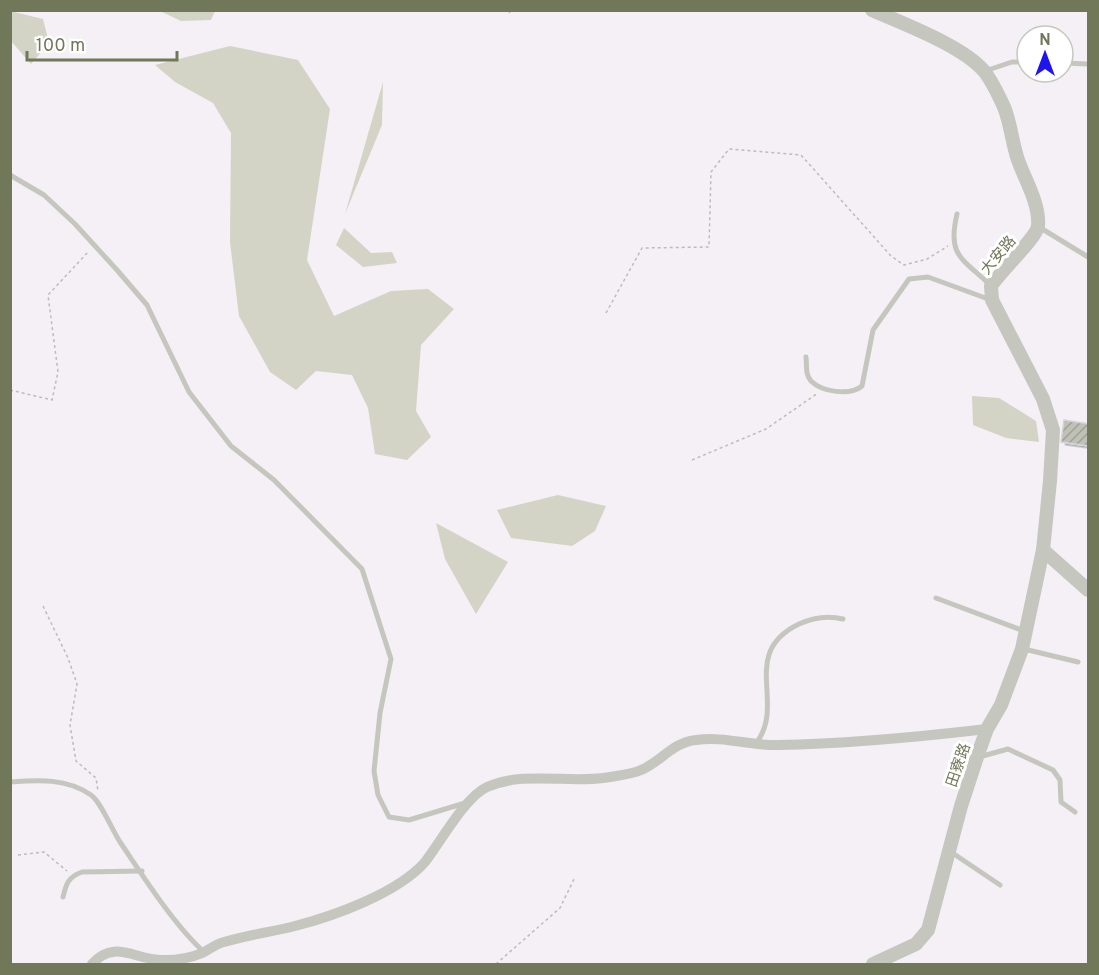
<svg xmlns="http://www.w3.org/2000/svg" width="1099" height="975" viewBox="0 0 1099 975" font-family="Overpass,'Noto Sans TC',sans-serif">
<style>
.water{fill:#d3d4c6}
.building{fill:url(#building-hatch);stroke:#d5d3d6;stroke-width:1.5;filter:url(#shadow)}
.lines{fill:none;stroke-linecap:round;stroke-linejoin:round}
.path{stroke:#bbbdb6;stroke-width:1.5;stroke-dasharray:3 3;stroke-linecap:butt}
.service{stroke:#c5c7be;stroke-width:5}
.minor{stroke:#c5c7be;stroke-width:10}
.tertiary{stroke:#c5c7be;stroke-width:14}
.labels{text-anchor:middle;stroke-width:6;stroke-linejoin:round;paint-order:stroke}
.street-label{font-size:15px;fill:#707859;stroke:#fff}
</style>
<defs>
<pattern id="building-hatch" width="6" height="6" patternUnits="userSpaceOnUse" patternTransform="scale(1.5)"><rect width="6" height="6" fill="#bfc0b6"/><path d="M-1 1l2-2M0 6l6-6M5 7l2-2" fill="none" stroke="#a0a197"/></pattern>
<filter id="shadow"><feDropShadow dx="4.5" dy="2.5" stdDeviation="0" flood-color="#0004"/></filter>
</defs>
<rect width="100%" height="100%" fill="#f4f0f5"/>
<g class="water">
<path d="M10 11 43 19 49 43 31 64 11 41Z"/>
<path d="M160 11 215 10V11L211 20 181 21Z"/>
<path d="M230 46 298 60 330 109 307 260 334 316 391 291 428 289 454 309 421 345 416 411 431 437 407 460 375 454 368 408 352 375 316 371 296 390 270 372 239 316 230 242 231 133 213 103 175 82 155 65Z"/>
<path d="M383 82 382 125 345 214Z"/>
<path d="M344 228 371 253 392 252 397 263 363 267 336 245Z"/>
<path d="M972 396 999 398 1036 421 1039 442 1006 438 973 425Z"/>
<path d="M558 495 606 506 595 531 572 546 511 538 497 510Z"/>
<path d="M436 523 508 562 476 614 445 559Z"/>
</g>
<path class="building" d="M1064 420 1089 424V446L1061 442Z"/>
<g class="lines">
<g class="path">
<path d="M509 13 511 10"/>
<path d="M606 313 642 248 709 247 711 172 729 149 801 155 891 256 904 265 927 259 948 246"/>
<path d="M10 390 52 400 58 372 48 295 89 251"/>
<path d="M692 460 766 429 818 393"/>
<path d="M43 606 68 658 77 684 70 725 76 761 96 778 98 791"/>
<path d="M18 855 44 852 67 871"/>
<path d="M496 964 560 908 575 877"/>
</g>
<g class="service">
<path d="M1063 63 1088 64"/>
<path d="M985 71 1012 62H1027"/>
<path d="M10 175 44 195 75 224 117 270 147 305 189 392 231 446 274 480 362 569 391 659 380 713 374 771 378 795 389 817 409 820 465 803"/>
<path d="M957 214C947 256 962 258 990 285"/>
<path d="M1039 227 1088 257"/>
<path d="M806 357C807 366 805 374 811 381 822 392 850 396 862 386L873 330 909 279 928 277 991 300"/>
<path d="M936 598 1024 631"/>
<path d="M1024 649 1078 662"/>
<path d="M757 742C786 702 739 653 799 624 814 617 827 615 843 619"/>
<path d="M979 757 1008 749 1053 770 1060 780 1061 802 1075 812"/>
<path d="M10 782C38 780 67 778 91 795 101 802 112 830 120 842 143 876 174 925 204 952"/>
<path d="M951 852 1000 885"/>
<path d="M63 897C66 884 68 877 82 872L142 871"/>
</g>
<path class="minor" d="M92 964C115 938 136 961 164 960 177 960 191 958 202 953 210 949 216 944 224 942 247 935 272 932 295 926 334 916 398 893 425 862 440 843 465 797 487 787 523 771 566 783 603 778 615 776 630 775 641 770 661 762 673 742 696 740 725 736 750 746 778 745 848 744 918 737 987 729"/>
<g class="tertiary">
<path d="M872 10C902 23 963 46 984 71 992 81 999 96 1004 107 1011 124 1012 143 1018 160 1025 180 1040 204 1038 226 1037 237 1000 272 991 286L992 300 1043 399 1053 430 1050 481 1043 550 1022 649 1001 705 987 729 977 757 961 806 928 930 916 944 873 964"/>
<path d="M1043 550 1088 590"/>
</g>
</g>
<g class="labels">
<g class="street-label">
<text transform="translate(998 255) rotate(-50)" y="5">大安路</text>
<text transform="translate(958 765) rotate(-71)" y="5">田寮路</text>
</g>
</g>
<rect width="1099" height="975" fill="none" stroke="#707859" stroke-width="24"/>
<g transform="translate(1045 54)"><circle r="28" fill="#ffffff" stroke="#c6c9bd" stroke-width="1.5"/>
<path d="M0-4.5L10 22L0 15L-10 22Z" fill="#1e13f2"/>
<text y="-9" font-size="16" font-weight="bold" text-anchor="middle" fill="#707859">N</text>
</g>
<path d="M27 51v9h150v-9" fill="none" stroke="#707859" stroke-width="3"/>
<text x="36" y="51" font-size="18" fill="#707859" stroke="#ffffff" stroke-width="4.5" paint-order="stroke">100 m</text>
</svg>
